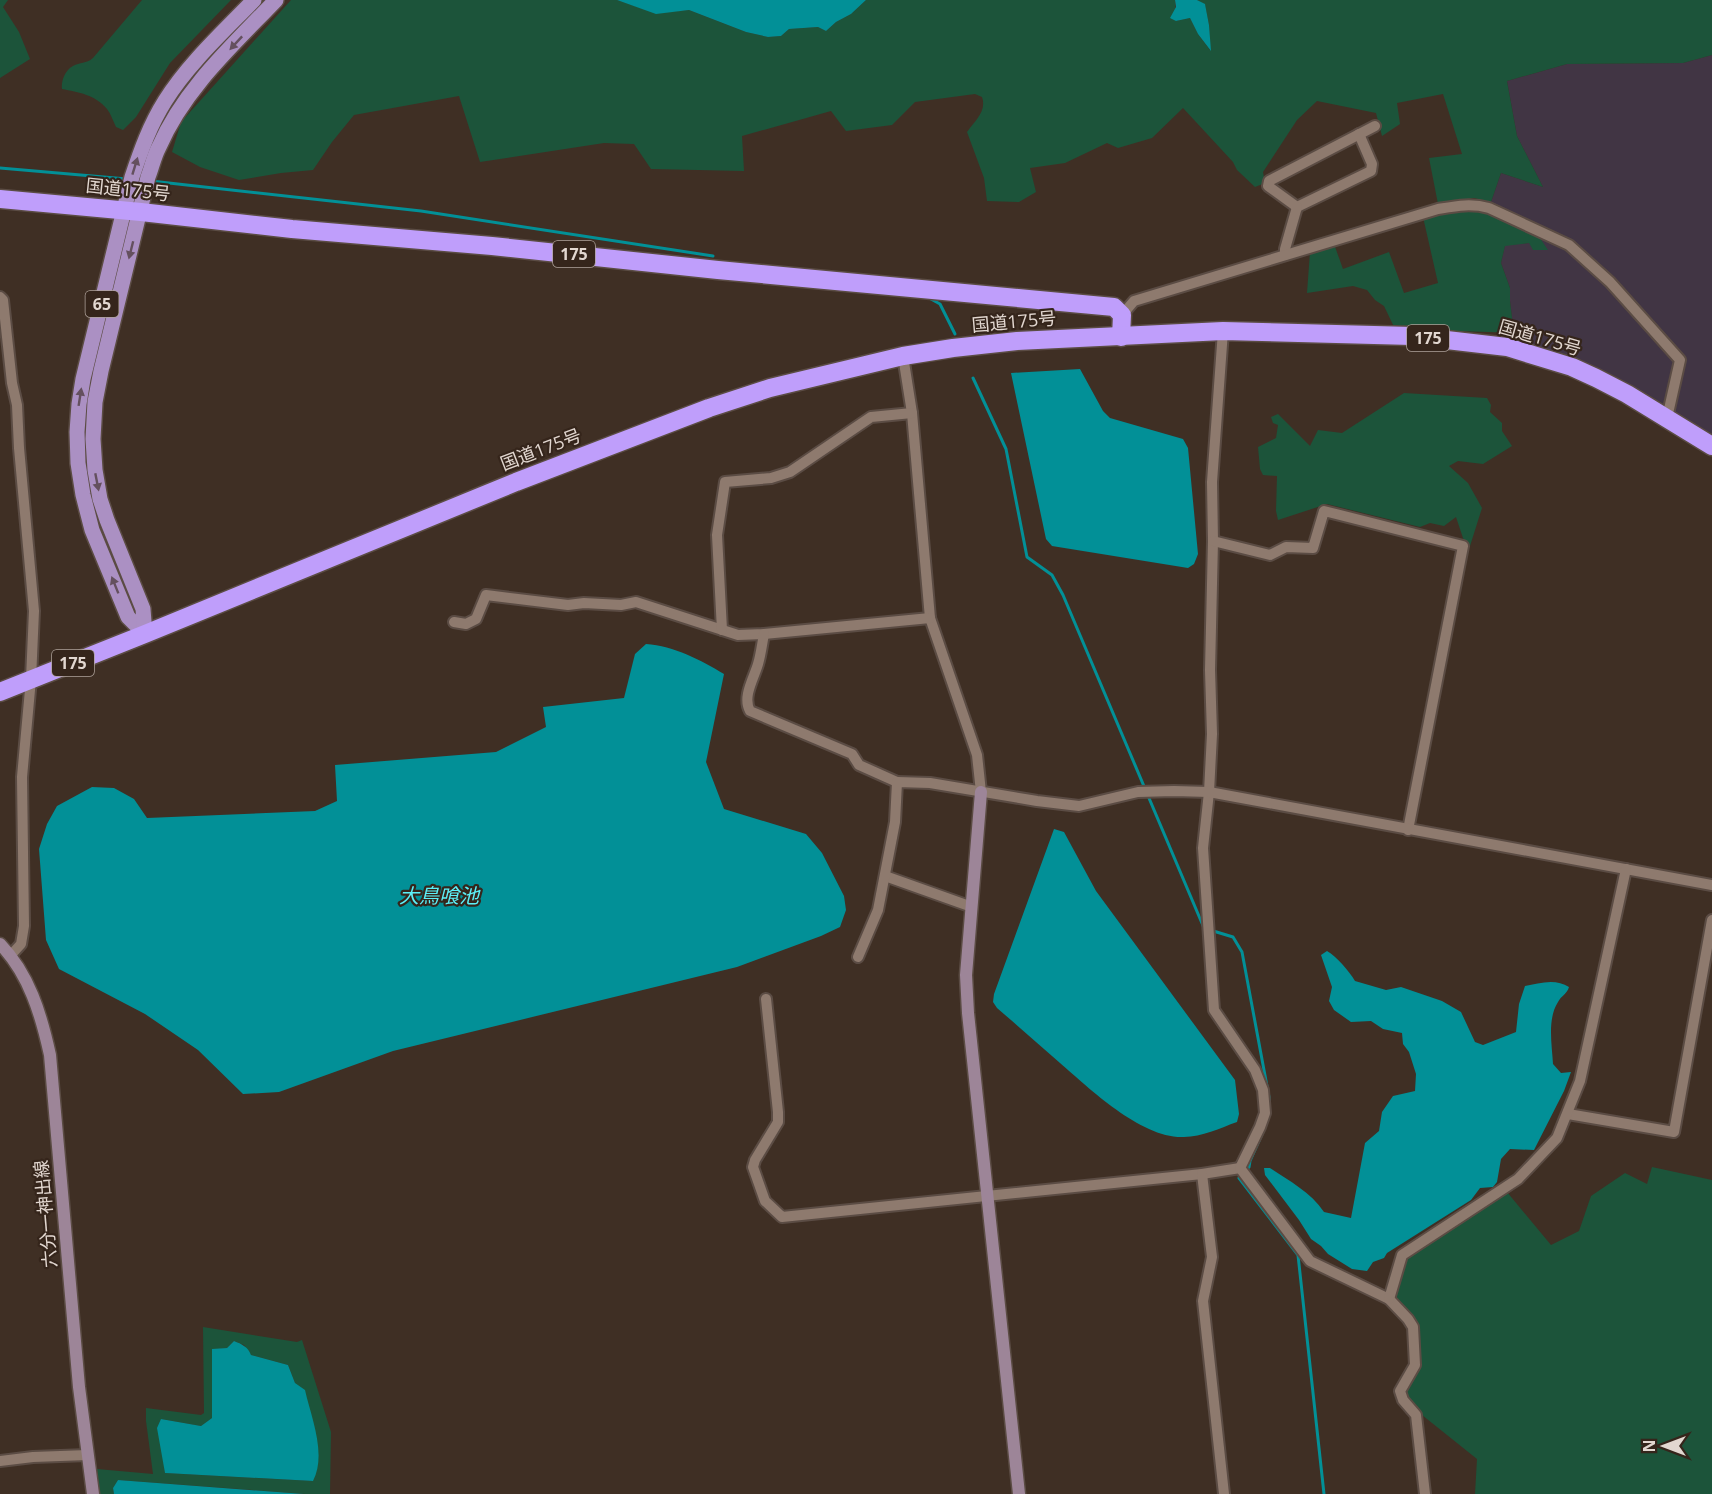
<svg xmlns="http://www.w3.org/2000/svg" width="1712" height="1494" viewBox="0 0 1712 1494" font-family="'Open Sans','Noto Sans JP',sans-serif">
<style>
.industrial{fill:#413544}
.green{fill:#1c543a;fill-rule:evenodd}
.water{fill:#029097}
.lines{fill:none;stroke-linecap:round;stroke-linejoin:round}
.stream{stroke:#029097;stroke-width:3}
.street-casing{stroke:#5b4c44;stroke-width:14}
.secondary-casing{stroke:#5b4c44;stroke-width:15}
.primary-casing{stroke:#5b4c44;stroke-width:18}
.highway-casing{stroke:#5b4c44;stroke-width:21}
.street{stroke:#8e7a6e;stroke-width:10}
.secondary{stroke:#9d8598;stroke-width:12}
.primary{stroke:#ab90c3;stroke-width:15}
.highway{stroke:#bf9efb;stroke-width:18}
.oneway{fill:#64505e}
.labels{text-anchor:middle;stroke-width:4.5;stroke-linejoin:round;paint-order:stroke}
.shield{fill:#35251b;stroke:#aea29a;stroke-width:1.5}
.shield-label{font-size:16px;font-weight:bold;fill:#e2d7d0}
.street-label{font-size:18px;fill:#e2d7d0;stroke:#35251b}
.water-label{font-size:20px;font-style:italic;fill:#5cf0f8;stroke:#35251b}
</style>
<rect width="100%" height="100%" fill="#3f2f24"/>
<path class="industrial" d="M1712 55V438L1524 345 1519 333 1513 327 1510 301V288L1501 263 1505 245 1529 243 1547 250 1486 210 1491 202 1501 173 1543 187 1517 136 1507 81 1567 64 1683 63Z"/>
<g class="green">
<path d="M0 0H8L3 7 19 32 30 59 0 78Z"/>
<path d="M142 0H231L170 63 136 117 123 130 116 127C113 121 111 114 107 109 96 95 78 92 62 89 61 81 65 70 73 66 80 62 86 64 93 58Z"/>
<path d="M291 0H617L656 13 689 10 746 32 768 37 781 36 789 29 818 27 826 31 836 22 851 14 866 0H1175L1176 21 1190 18 1198 34 1210 50 1209 25 1205 5 1197 0H1712V55L1683 63 1567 64 1507 81 1517 136 1543 187 1501 173 1491 202 1474 198 1438 204 1429 158 1462 154 1443 94 1397 103 1400 124 1382 136 1376 113 1317 101 1297 120 1263 172 1265 183 1255 187 1237 170 1233 162 1183 108 1152 138 1118 148 1107 143 1065 163 1030 168 1036 192 1019 202 987 201 984 178 967 132C975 121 987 111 982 97L975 94 915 102 892 125 846 131 831 111 742 136 744 171 651 169 634 144 604 143 480 162 459 96 354 115 332 142 313 170 281 173 239 180 200 167 172 152 181 122Z"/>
<path d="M1475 207 1536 232 1548 250H1533L1529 243 1505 246 1501 263 1510 288V301L1513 326 1519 333 1395 329 1384 306 1375 300 1367 290 1353 286 1307 293 1310 252 1334 244 1343 269 1389 252 1404 293 1438 283 1423 217Z"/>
<path d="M1404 393 1487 398 1491 405 1490 412 1502 423V431L1512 446 1483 464 1458 461 1449 466 1468 483 1482 508 1470 546 1466 547 1456 517 1444 526 1430 523 1420 527 1327 504 1278 520 1276 511 1277 476 1263 475 1260 469 1258 447 1276 438 1278 425 1273 423 1271 417 1278 414 1310 446 1318 430 1342 433Z"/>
<path d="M1652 1167 1712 1180V1494H1475L1477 1459 1422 1415 1403 1391 1419 1369 1417 1324 1396 1298 1406 1256 1507 1192 1551 1245 1579 1231 1591 1196 1625 1173 1647 1184Z"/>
<path d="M203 1327 297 1342 302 1340 331 1432 330 1494H305L118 1480 113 1488 114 1494H100L97 1469 153 1474 146 1421V1408L201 1415 204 1413ZM234 1341 244 1345 251 1355 288 1365 295 1383 313 1481 165 1473 161 1419 201 1426 212 1418V1350L227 1348Z"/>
</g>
<g class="water">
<path d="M617 0H866L851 14 836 22 826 31 818 27 789 29 781 36 768 37 746 32 689 10 656 14Z"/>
<path d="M1175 0H1197L1205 4 1209 25 1211 51 1198 34 1190 18 1176 21 1170 18 1176 7Z"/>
<path d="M1080 369 1103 411 1110 418 1183 439 1188 448 1198 554 1194 564 1188 568 1052 546 1046 539 1011 373Z"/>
<path d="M646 644C674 646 701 660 724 674L706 762 724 809 806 834 822 853 844 896 846 910 840 927 821 936 737 967 393 1051 279 1092 243 1094 198 1050 145 1014 59 969 46 940 39 849 47 824 57 806 92 787 114 788 134 799 147 818 315 811 337 801 335 765 496 752 546 727 543 707 624 698 635 654Z"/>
<path d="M1054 829 1064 832 1096 891 1235 1080 1239 1114 1237 1122C1220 1128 1202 1137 1184 1137 1142 1139 1090 1089 1060 1063 1039 1045 1018 1026 997 1008L993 1002 994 994Z"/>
<path d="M1327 951C1337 957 1349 971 1355 981L1386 990 1401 987 1442 1001 1461 1012 1475 1042 1483 1045 1516 1032 1519 1004 1525 986C1539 983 1556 978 1569 987 1567 994 1561 996 1558 1002 1547 1019 1552 1045 1553 1064L1561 1073 1571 1072 1564 1091 1534 1150 1510 1149 1501 1159 1497 1182 1493 1187 1480 1188 1471 1200 1387 1253 1384 1258 1373 1262 1367 1271 1352 1269 1328 1254 1321 1246 1311 1239 1299 1220 1265 1175 1264 1168H1270C1289 1181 1311 1192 1324 1212L1351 1218 1365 1143 1379 1131 1382 1112 1393 1096 1415 1091 1416 1074 1409 1052 1403 1044 1402 1033 1383 1029 1371 1021 1351 1022 1334 1010 1329 1001 1332 987 1321 955Z"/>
<path d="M234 1341C242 1344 248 1347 251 1355L288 1365 295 1383 305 1390C311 1417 327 1454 313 1481L165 1473 157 1428 161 1419 201 1426 212 1418V1349L227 1348Z"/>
<path d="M118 1480 304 1494H305H114L113 1488Z"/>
</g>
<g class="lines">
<g class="stream">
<path d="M0 168 127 179"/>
<path d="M151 181 421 211 713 256"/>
<path d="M931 299 940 304 955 334"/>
<path d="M973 378 1006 449 1027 557 1052 575 1063 595 1204 928"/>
<path d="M1210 930 1233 937 1242 952 1269 1097V1105"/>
<path d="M1263 1132 1250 1161 1249 1167 1239 1178 1298 1255 1324 1494"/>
</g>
<defs>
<g id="street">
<path d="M1297 207 1371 171 1372 164 1359 134"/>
<path d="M1285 255V249L1297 207 1268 186 1269 181 1375 126"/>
<path d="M0 297 3 300 12 383 17 405 19 448 34 611 31 679 22 777 24 926 21 944 11 955"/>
<path d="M1122 315 1134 301 1438 209C1456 206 1471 203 1489 208L1569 245 1610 282 1680 360 1667 418"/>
<path d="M1223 331 1212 482 1213 541 1210 670 1212 734 1209 792 1203 848 1214 1010 1255 1070 1263 1090 1265 1113 1260 1127 1240 1168"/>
<path d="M903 356 912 413 930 618 977 755 981 792"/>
<path d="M1213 541 1270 555 1286 547 1313 548 1324 511 1463 546 1408 830"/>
<path d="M454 622 466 624 476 619 486 595 568 605 584 603 621 605 636 602 738 635 764 634 930 618"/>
<path d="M722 630 717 535 725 482 771 478 790 472 871 417 912 413"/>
<path d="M764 634C762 644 761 654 758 664 754 678 742 697 750 711L852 754 859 765 897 782"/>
<path d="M885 876 972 907"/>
<path d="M858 957 878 910 895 822 897 782 930 783 1037 801 1079 806 1138 792 1174 791 1209 792 1712 885"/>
<path d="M766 999 778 1112V1122L755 1160 753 1167 765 1201 782 1217 1202 1174 1240 1168"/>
<path d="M1568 1114 1674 1132 1712 920"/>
<path d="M1240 1168 1310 1261 1389 1299 1408 1319 1413 1327 1415 1365 1400 1391 1403 1400 1416 1415 1425 1494"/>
<path d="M1202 1174 1212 1257 1203 1301 1224 1494"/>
<path d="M1389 1299 1402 1255 1518 1179 1557 1138 1580 1081 1626 869"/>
<path d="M0 1461 33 1457 88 1455"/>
</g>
<g id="secondary">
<path d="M981 792 966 975 968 1013 1019 1494"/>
<path d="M0 944C29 974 41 1014 50 1055L79 1387 93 1494"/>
</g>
<g id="primary">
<path d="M145 634 128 617 92 530 83 495 78 463 77 432 79 404 83 379 132 177C141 150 150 125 165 101 188 64 224 31 254 0"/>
<path d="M145 634 143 609 107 520 100 499 95 470 93 439 95 402 101 371 148 177C152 167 154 156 159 147 184 89 233 45 276 0"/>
</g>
<g id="highway">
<path d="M0 199 141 212 292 229 492 246 718 270 1114 307 1122 315 1121 337"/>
<path d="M0 692 145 634 516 482 709 408 770 388 903 356 953 348 1017 341 1223 331 1412 336 1507 347 1572 367 1596 378 1627 394 1712 446"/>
</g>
</defs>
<use href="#street" class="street-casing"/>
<use href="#secondary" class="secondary-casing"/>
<use href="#primary" class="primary-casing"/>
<use href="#highway" class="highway-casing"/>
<use href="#street" class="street"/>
<use href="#secondary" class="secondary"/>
<use href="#primary" class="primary"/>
<use href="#highway" class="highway"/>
</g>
<defs><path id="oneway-solid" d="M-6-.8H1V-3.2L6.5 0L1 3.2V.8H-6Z" transform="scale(1.5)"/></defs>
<g class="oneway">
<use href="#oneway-solid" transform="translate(236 43) rotate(133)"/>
<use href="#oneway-solid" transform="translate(135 166) rotate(-73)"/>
<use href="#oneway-solid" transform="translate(131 250) rotate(104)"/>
<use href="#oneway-solid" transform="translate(80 397) rotate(-81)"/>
<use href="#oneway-solid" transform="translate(97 482) rotate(79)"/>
<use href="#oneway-solid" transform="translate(115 585) rotate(-112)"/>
</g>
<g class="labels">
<g class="shield">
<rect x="553" y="241" width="42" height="26" rx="4.5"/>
<rect x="85.5" y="291" width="33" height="26" rx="4.5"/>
<rect x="1407" y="325" width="42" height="26" rx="4.5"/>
<rect x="52" y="650" width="42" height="26" rx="4.5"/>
</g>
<g class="shield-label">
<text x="574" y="260">175</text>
<text x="102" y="310">65</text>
<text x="1428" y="344">175</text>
<text x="73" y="669">175</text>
</g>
<g class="street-label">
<text transform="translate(128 190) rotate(6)" y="6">国道175号</text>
<text transform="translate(1014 322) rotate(-5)" y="6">国道175号</text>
<text transform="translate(1540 338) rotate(16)" y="6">国道175号</text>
<text transform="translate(541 450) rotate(-21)" y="6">国道175号</text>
<text transform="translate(46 1214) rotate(-95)" y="6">六分一神出線</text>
</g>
<g class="water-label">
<text x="439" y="903">大鳥喰池</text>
</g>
</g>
<g transform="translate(1664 1446) rotate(270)" stroke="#35251b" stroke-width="4.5" paint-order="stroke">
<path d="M0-4.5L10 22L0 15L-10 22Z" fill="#e2d7d0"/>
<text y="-9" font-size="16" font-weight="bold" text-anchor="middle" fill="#e2d7d0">N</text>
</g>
</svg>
